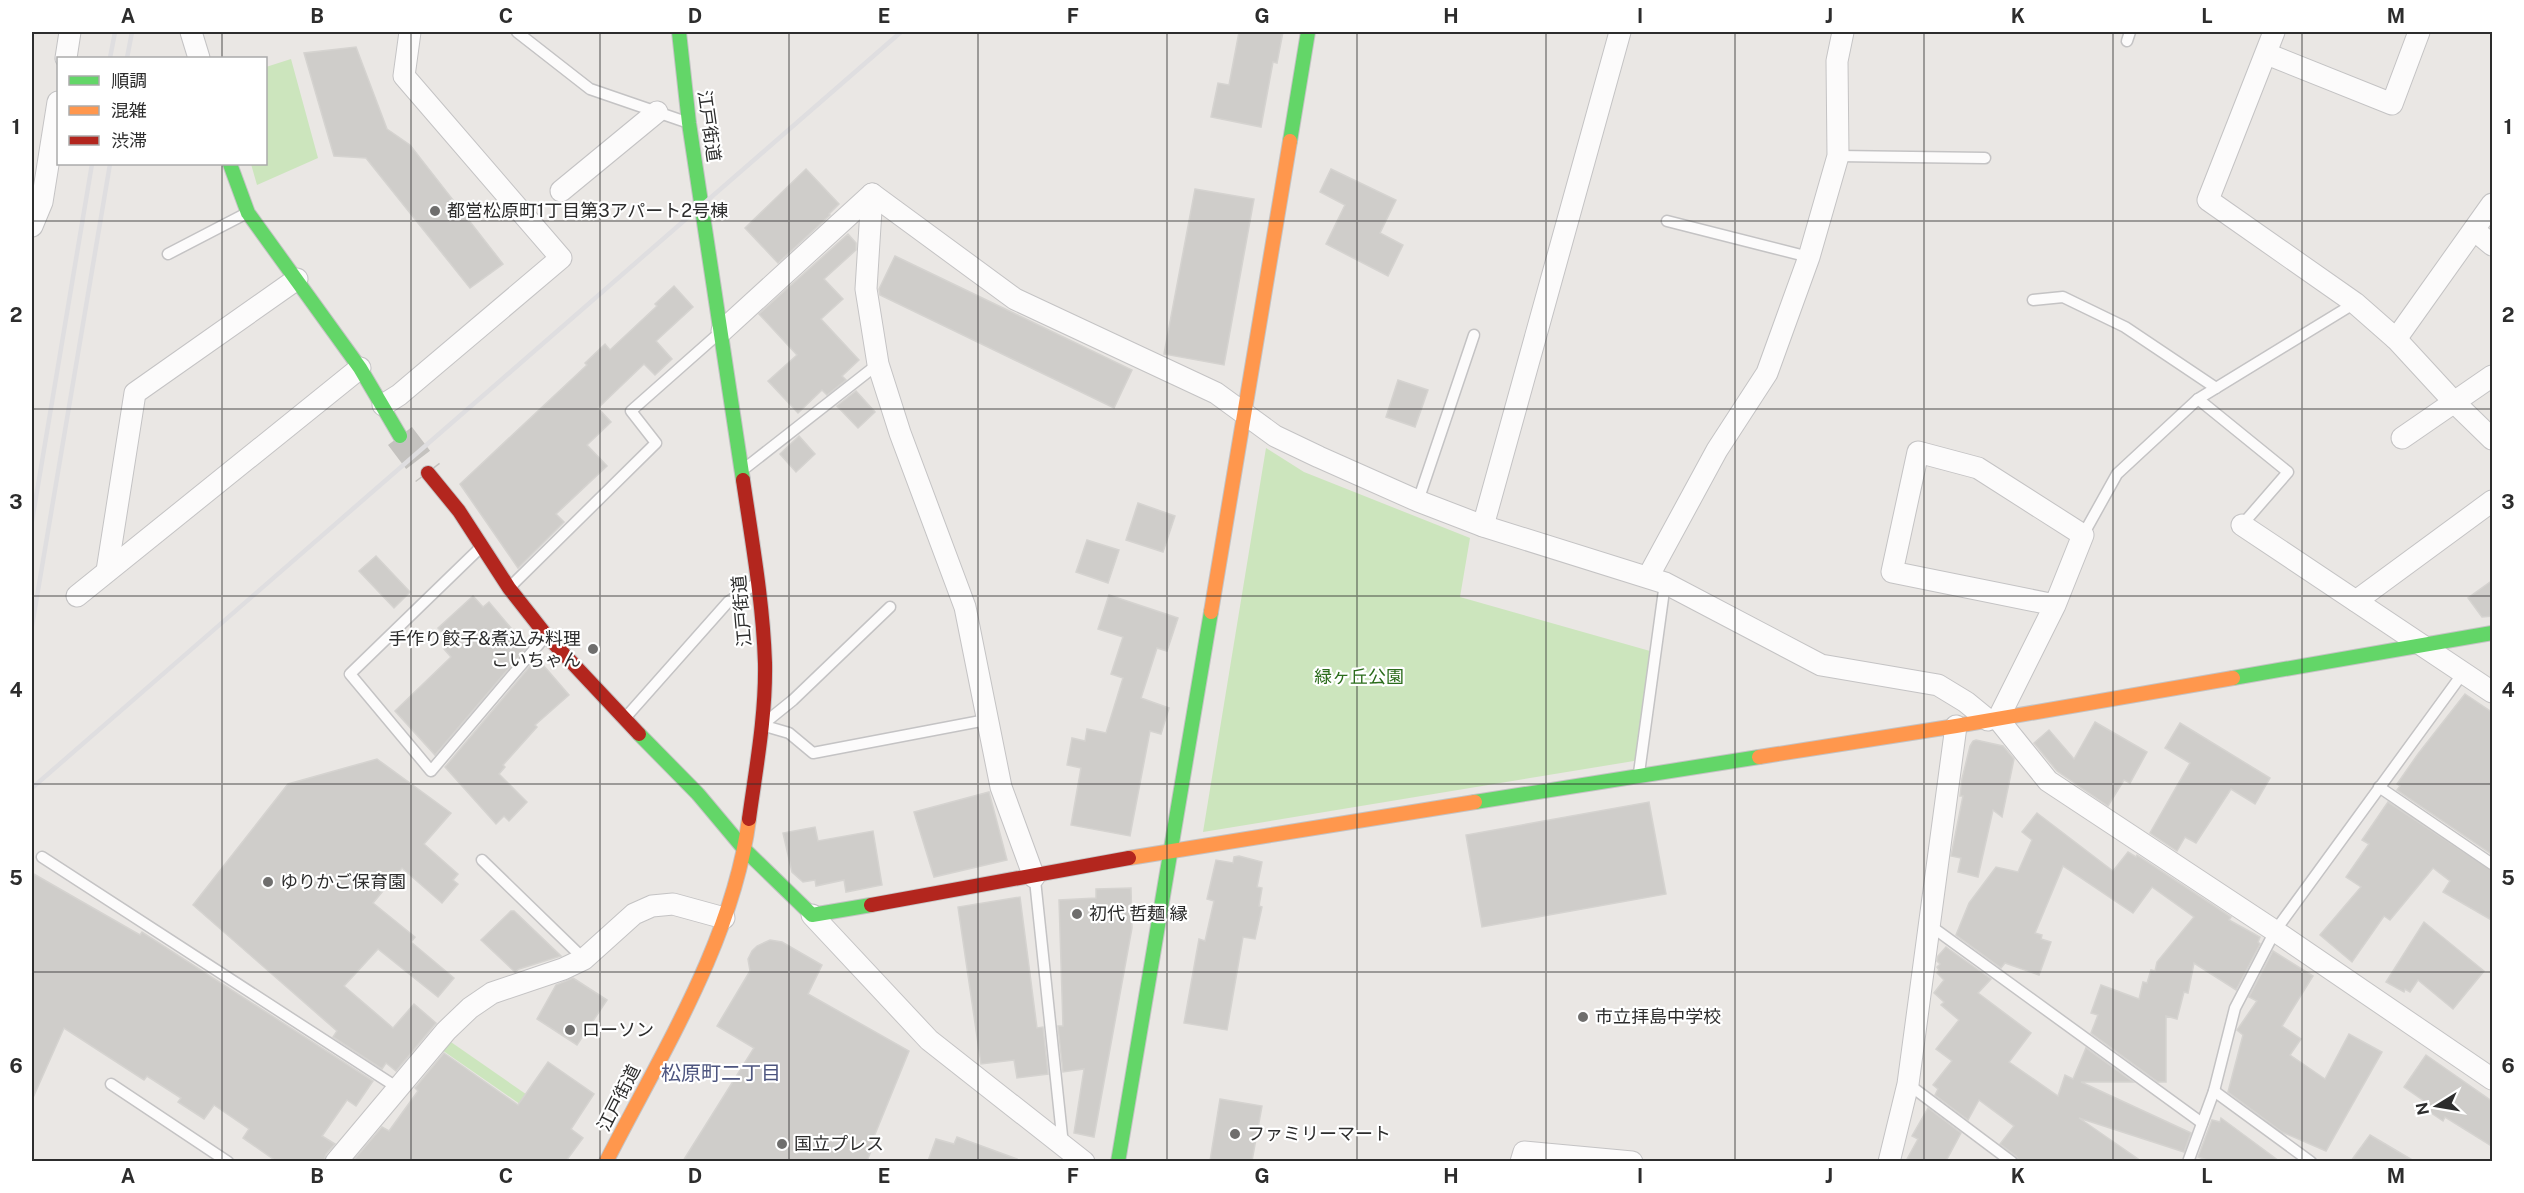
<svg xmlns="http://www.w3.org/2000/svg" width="2524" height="1193" viewBox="0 0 2524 1193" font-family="'Public Sans','Noto Sans JP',sans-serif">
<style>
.green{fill:#cce5bd}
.building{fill:#cfcdca;stroke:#d5d3d0;stroke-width:1.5}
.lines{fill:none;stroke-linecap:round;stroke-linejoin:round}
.secondary-tunnel{stroke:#c4c2bf;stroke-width:30;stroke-dasharray:30 15;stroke-linecap:butt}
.lane-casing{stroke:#c4c3c4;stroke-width:13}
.street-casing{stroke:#c4c3c4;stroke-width:23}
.fast-casing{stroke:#c4c3c4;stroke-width:16}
.slow-casing{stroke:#c4c3c4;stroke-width:16}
.jam-casing{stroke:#c4c3c4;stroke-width:16}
.lane{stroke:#fcfbfb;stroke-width:10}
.street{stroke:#fcfbfb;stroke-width:21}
.fast{stroke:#63d668;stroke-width:14}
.slow{stroke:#ff974d;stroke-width:14}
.jam{stroke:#b3261e;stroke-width:14}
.rail{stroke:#dfdee0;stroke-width:4.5}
.grid{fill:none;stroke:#2d2d2d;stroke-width:1.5;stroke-opacity:0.55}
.poi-dot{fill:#6f6e6d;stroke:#fff;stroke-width:2}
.labels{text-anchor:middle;stroke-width:4.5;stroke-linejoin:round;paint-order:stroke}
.street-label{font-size:18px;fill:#2d2d2d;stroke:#fff}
.poi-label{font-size:18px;fill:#2d2d2d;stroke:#fff;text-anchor:start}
.park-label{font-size:18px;fill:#2b6c1b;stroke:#fff}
.neighbourhood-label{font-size:20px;fill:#4d557f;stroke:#fff}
.neatline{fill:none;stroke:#2d2d2d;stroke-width:2}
.grid-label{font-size:20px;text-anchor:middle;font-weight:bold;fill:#2d2d2d}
</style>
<rect width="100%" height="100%" fill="#eae7e4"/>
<g class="green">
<path d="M291 59 318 158 257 185 251 164H266V67Z"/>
<path d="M1266 448 1304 472 1470 538 1460 597 1650 651 1640 760 1203 832Z"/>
<path d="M448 1040 533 1099 527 1109 442 1050Z"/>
</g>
<g class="building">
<path d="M1239 32H1283L1277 63 1273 62 1261 127 1211 117 1218 83 1229 85Z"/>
<path d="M356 47 387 129 410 145 503 264 470 288 366 158 334 156 304 53Z"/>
<path d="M806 169 839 204 829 214 830 215 778 263 745 228Z"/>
<path d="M1331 169 1396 200 1380 233 1403 245 1388 276 1326 244 1345 205 1320 192Z"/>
<path d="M1195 189 1254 199 1224 365 1164 354Z"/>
<path d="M848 234 856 243V250L824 279 843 299 821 319 859 360 842 376 846 380 827 395 822 390 798 413 768 381 797 355 759 314Z"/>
<path d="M895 256 1132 370 1114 408 880 295 879 289Z"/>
<path d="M674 286 693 307 656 341 672 359 655 375 644 364 598 408 611 422 587 445 607 466 556 514 564 522 518 568 460 484 587 365 585 363 605 344 610 350 657 306 655 304Z"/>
<path d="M1398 380 1428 390 1415 427 1386 417Z"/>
<path d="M856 391 875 412 858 428 837 406Z"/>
<path d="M799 436 815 454 796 472 780 454Z"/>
<path d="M1138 503 1175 516 1163 552 1126 540Z"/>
<path d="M1087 540 1119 550 1108 583 1076 572Z"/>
<path d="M376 556 410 592 394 608 359 571Z"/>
<path d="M2493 580V616L2482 617 2468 598Z"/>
<path d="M1109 595 1178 618 1167 651 1157 648 1141 698 1169 708 1161 734 1150 731 1130 836 1071 825 1081 768 1067 765 1072 738 1085 741 1087 729 1106 733 1123 678 1111 674 1123 637 1098 629Z"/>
<path d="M473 596 483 607 489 602 527 647 435 755 395 711 451 657 444 649 452 642 438 628Z"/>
<path d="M537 658 569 695 535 725 537 727 503 765 505 767 499 774 527 802 509 821 504 816 496 824 445 767Z"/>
<path d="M2465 694 2493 713V855L2397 790 2400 786 2397 784 2418 754Z"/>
<path d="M2095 722 2147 752 2130 783 2124 780 2108 806 2057 771 2034 743 2049 730 2074 759Z"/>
<path d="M2180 723 2270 778 2255 804 2231 789 2196 843 2185 837 2177 851 2150 833 2190 763 2165 748Z"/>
<path d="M1976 740 2003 746 2014 759 2002 817 1993 810 1978 877 1958 872 1961 858 1951 856 1963 796H1960L1962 779 1970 746 1973 741Z"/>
<path d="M377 759 451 813 424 844 458 874 453 880 458 884 442 903 402 868 373 903 415 937 411 942 454 978 438 997 378 949 344 986 393 1028 414 1004 436 1023 396 1071 386 1063 382 1069 333 1037 337 1031 193 905 288 784Z"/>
<path d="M989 792 1007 860 934 877 914 812Z"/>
<path d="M1649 802 1666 894 1482 927 1466 835Z"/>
<path d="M2388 802 2493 871V921L2443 892 2450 881 2433 868 2390 920 2384 916 2352 962 2320 935 2361 887 2346 877 2369 844 2362 840Z"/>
<path d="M2037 813 2113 871 2128 852 2136 857 2137 855 2231 917 2229 920 2260 937 2258 942 2260 944 2236 990 2194 963 2188 993 2184 992 2177 1019 2166 1016V1082H2158L2091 1033 2098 1015 2091 1013 2101 985 2139 999 2143 982 2147 983 2151 970 2155 971 2157 962 2194 917 2152 887 2133 913 2063 866 2035 933 2042 935 2041 939 2051 942 2039 975 2005 963 2001 968 1956 935 1969 903 1996 867 2018 872 2032 840 2022 832Z"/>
<path d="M815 827 818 841 873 831 882 885 846 892 844 880 816 886 815 880 803 882 792 872 783 833Z"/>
<path d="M1239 856 1262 862 1257 887 1262 888 1259 906 1262 907 1255 939 1243 937 1227 1030 1184 1023 1199 939 1205 941 1214 901 1207 899 1216 860 1233 863 1234 857Z"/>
<path d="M32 873 140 935 142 932 373 1081 356 1106 347 1100 322 1136 335 1144 326 1154 324 1161H276L243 1138 249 1129 214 1105 204 1119 178 1102 181 1098 147 1076 144 1080 64 1028 32 1100Z"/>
<path d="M1131 888 1132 928 1094 1137 1074 1133 1084 1069 1063 1072 1058 1026H1063L1059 900 1096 898V889Z"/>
<path d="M1020 897 1037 1028 1043 1027 1048 1074 1017 1078 1014 1060 981 1064 958 907Z"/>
<path d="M511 911H514L561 956 519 969 515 972 481 940Z"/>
<path d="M2424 922 2484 971 2453 1009 2418 980 2410 992 2405 989 2404 992 2386 982Z"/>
<path d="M770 940 782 942 822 965 808 994 909 1051 871 1144 873 1146 867 1161H683L754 1048 717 1026 750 971 748 959 752 951 757 946Z"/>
<path d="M1946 947 1991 979 1978 993 2031 1033 2009 1062 2058 1096 2065 1075 2073 1079 2086 1048 2133 1082H2081L2191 1133 2184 1152 2079 1118 2141 1161H2019L2016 1156 2000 1144 2014 1126 1979 1100 1968 1120 1935 1095 1938 1089 1933 1085 1952 1061 1936 1049 1959 1020 1941 1005 1944 1002 1934 993 1944 980 1937 973 1939 970 1937 967 1940 964 1937 961 1938 956Z"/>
<path d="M2273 951 2313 976 2282 1026 2301 1039 2290 1055 2325 1079 2349 1034 2382 1052 2326 1151 2282 1132 2228 1092 2243 1035 2237 1030 2257 1001 2249 997Z"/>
<path d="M573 978 607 1000 577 1045 537 1019 556 985Z"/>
<path d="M444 1053 518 1105 548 1062 594 1094 571 1129 583 1138 566 1161H353L382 1127 389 1131 418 1091 415 1088Z"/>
<path d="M2426 1055 2493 1102V1147L2445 1117 2443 1121 2421 1106 2424 1101 2404 1087Z"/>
<path d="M1220 1099 1262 1106 1252 1161H1210Z"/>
<path d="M1928 1108 1961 1133 1946 1161H1906L1918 1139 1912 1136Z"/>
<path d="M2221 1118 2279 1161H2211L2198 1157 2212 1120 2220 1122Z"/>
<path d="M2370 1135 2414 1161H2351Z"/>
<path d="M957 1137 1017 1159 1016 1161H928L936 1139 954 1144Z"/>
</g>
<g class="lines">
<path class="secondary-tunnel" d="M400 436 428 473"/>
<defs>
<g id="lane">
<path d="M517 32 590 89 686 122"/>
<path d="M2127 41 2130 32"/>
<path d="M1838 156 1985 158"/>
<path d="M1667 221 1809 257"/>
<path d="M168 254 247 213"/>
<path d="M2033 300 2063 297 2125 327 2216 388"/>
<path d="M2198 399 2288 472 2242 525"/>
<path d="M744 469 878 364"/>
<path d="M1418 501 1474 335"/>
<path d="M2083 535 2117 474 2198 399 2355 303"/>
<path d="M480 548 350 674 431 771 544 638"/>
<path d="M511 586 656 443 631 411 717 335"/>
<path d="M626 717 728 602 754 585"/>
<path d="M767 721 793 700 890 607"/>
<path d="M765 726 789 733 813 753 986 720"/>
<path d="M1639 773 1665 583"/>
<path d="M2379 787 2492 864"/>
<path d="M42 857 398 1088"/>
<path d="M482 860 584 959"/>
<path d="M1035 880 1063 1145"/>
<path d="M1928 924 2202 1123"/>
<path d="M111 1084 228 1162"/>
<path d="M1908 1084 2012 1162"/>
<path d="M2214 1091 2311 1162"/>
<path d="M2188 1162 2214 1091 2235 1008 2275 931 2463 673"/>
</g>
<g id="street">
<path d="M191 32 199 58"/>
<path d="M2274 32 2208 200 2355 303 2396 339 2455 403 2492 439"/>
<path d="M2267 54 2392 104 2419 32"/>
<path d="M66 58 70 32"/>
<path d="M561 191 657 112"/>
<path d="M872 194 866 289 878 364 900 433 965 607 1001 787 1034 877"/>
<path d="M32 226 42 202 58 102"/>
<path d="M2474 230 2492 245"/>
<path d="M722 331 872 194 1015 299 1216 393 1275 436 1319 457 1418 501 1483 526 1665 583 1821 665 1938 685 1966 702 1988 720"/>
<path d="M2396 339 2492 204"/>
<path d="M383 405 399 395 561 258 404 76 410 32"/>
<path d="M2402 438 2492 376"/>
<path d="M2242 525 2492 692"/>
<path d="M1483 526 1620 32"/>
<path d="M107 571 135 393 297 279"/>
<path d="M1648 577 1717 450 1767 373 1809 257 1838 156 1837 61 1843 32"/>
<path d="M77 596 360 368"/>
<path d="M2356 601 2492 501"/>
<path d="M2055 605 1892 572 1918 452 1978 468 2083 535 2055 605 1998 719 2048 781 2275 931 2492 1079"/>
<path d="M812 915 929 1040 1084 1162"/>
<path d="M336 1162 446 1031 470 1008 492 993 563 969 584 959 634 914 652 906 673 904 724 918"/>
<path d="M1521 1162 1524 1152 1632 1162"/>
<path d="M1889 1162 1908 1084 1956 726"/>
</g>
<g id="fast">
<path d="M679 32 689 123 743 480"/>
<path d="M1290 141 1308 32"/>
<path d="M230 164 248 213 360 368 400 436"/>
<path d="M2233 678 2492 633"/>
<path d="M639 734 698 794 745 850 812 915 871 905"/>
<path d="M1475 802 1759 757"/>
<path d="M1118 1162 1211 612"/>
</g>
<g id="slow">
<path d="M1211 612 1290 141"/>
<path d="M1759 757 1956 726 2233 678"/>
<path d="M1129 858 1475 802"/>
<path d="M606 1162C661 1054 733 941 749 819"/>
</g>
<g id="jam">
<path d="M428 473 459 511 509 588 546 635 639 734"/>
<path d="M743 480C752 541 763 602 765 663 766 715 756 768 749 819"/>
<path d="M871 905 1129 858"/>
</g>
</defs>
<use href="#lane" class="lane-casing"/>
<use href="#street" class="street-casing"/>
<use href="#fast" class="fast-casing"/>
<use href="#slow" class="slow-casing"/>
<use href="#jam" class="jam-casing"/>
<use href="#lane" class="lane"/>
<use href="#street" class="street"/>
<use href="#fast" class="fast"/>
<use href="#slow" class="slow"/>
<use href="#jam" class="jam"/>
<g class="rail">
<path d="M110 58 115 32"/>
<path d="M127 58 132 32"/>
<path d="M32 521 92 164"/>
<path d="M32 626 110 164"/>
<path d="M32 788 901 32"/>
</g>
</g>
<path class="grid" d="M222 32V58M411 32V1162M600 32V1162M789 32V1162M978 32V1162M1167 32V1162M1357 32V1162M1546 32V1162M1735 32V1162M1924 32V1162M2113 32V1162M2302 32V1162M222 164V1162M32 221H2492M32 409H2492M32 596H2492M32 784H2492M32 972H2492"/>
<g class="poi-dot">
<circle cx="435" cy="211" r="6"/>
<circle cx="593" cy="649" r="6"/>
<circle cx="268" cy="882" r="6"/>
<circle cx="1077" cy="914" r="6"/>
<circle cx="1583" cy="1017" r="6"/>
<circle cx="570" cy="1030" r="6"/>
<circle cx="1235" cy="1134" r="6"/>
<circle cx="782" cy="1144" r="6"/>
</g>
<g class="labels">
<g class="street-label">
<text transform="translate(709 126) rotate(82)" y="6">江戸街道</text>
<text transform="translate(742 611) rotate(-95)" y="6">江戸街道</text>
<text transform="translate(619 1098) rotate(-63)" y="6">江戸街道</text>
</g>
<g class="poi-label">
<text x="447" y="217">都営松原町1丁目第3アパート2号棟</text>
<text x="581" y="645" text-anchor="end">手作り餃子&amp;煮込み料理<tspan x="581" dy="21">こいちゃん</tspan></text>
<text x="280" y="888">ゆりかご保育園</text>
<text x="1089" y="920">初代 哲麺 縁</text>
<text x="1595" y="1023">市立拝島中学校</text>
<text x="582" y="1036">ローソン</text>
<text x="1247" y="1140">ファミリーマート</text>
<text x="794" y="1150">国立プレス</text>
</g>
<g class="park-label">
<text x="1359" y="683">緑ヶ丘公園</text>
</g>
<g class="neighbourhood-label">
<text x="721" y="1080">松原町二丁目</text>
</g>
</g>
<rect width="2524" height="1193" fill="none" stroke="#ffffff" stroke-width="66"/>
<rect x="57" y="57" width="210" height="108" fill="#ffffff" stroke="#ababab" stroke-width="1.5"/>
<rect x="69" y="76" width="30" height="9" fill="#63d668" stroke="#ababab" stroke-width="1.5"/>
<text x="111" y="87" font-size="18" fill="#2d2d2d">順調</text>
<rect x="69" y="106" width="30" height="9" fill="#ff974d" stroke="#ababab" stroke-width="1.5"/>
<text x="111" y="117" font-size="18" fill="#2d2d2d">混雑</text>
<rect x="69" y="136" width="30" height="9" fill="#b3261e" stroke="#ababab" stroke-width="1.5"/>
<text x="111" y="147" font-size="18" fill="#2d2d2d">渋滞</text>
<g transform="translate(2437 1106) rotate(259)" stroke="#ffffff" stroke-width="4.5" paint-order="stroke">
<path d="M0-4.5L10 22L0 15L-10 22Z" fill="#2d2d2d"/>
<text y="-9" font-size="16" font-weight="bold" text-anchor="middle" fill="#2d2d2d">N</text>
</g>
<rect x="33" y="33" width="2458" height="1127" class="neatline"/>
<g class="grid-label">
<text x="128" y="23">A</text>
<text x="317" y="23">B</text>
<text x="506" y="23">C</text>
<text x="695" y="23">D</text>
<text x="884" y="23">E</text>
<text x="1073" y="23">F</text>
<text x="1262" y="23">G</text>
<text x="1451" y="23">H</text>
<text x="1640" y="23">I</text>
<text x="1829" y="23">J</text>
<text x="2018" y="23">K</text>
<text x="2207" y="23">L</text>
<text x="2396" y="23">M</text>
<text x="16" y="134">1</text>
<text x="2508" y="134">1</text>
<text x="16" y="322">2</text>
<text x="2508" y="322">2</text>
<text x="16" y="509">3</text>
<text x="2508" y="509">3</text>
<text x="16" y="697">4</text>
<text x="2508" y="697">4</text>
<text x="16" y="885">5</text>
<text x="2508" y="885">5</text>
<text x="16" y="1073">6</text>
<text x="2508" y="1073">6</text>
<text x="128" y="1183">A</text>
<text x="317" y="1183">B</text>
<text x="506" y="1183">C</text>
<text x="695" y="1183">D</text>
<text x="884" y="1183">E</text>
<text x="1073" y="1183">F</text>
<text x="1262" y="1183">G</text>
<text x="1451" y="1183">H</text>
<text x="1640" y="1183">I</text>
<text x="1829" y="1183">J</text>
<text x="2018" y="1183">K</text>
<text x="2207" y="1183">L</text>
<text x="2396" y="1183">M</text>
</g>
</svg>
